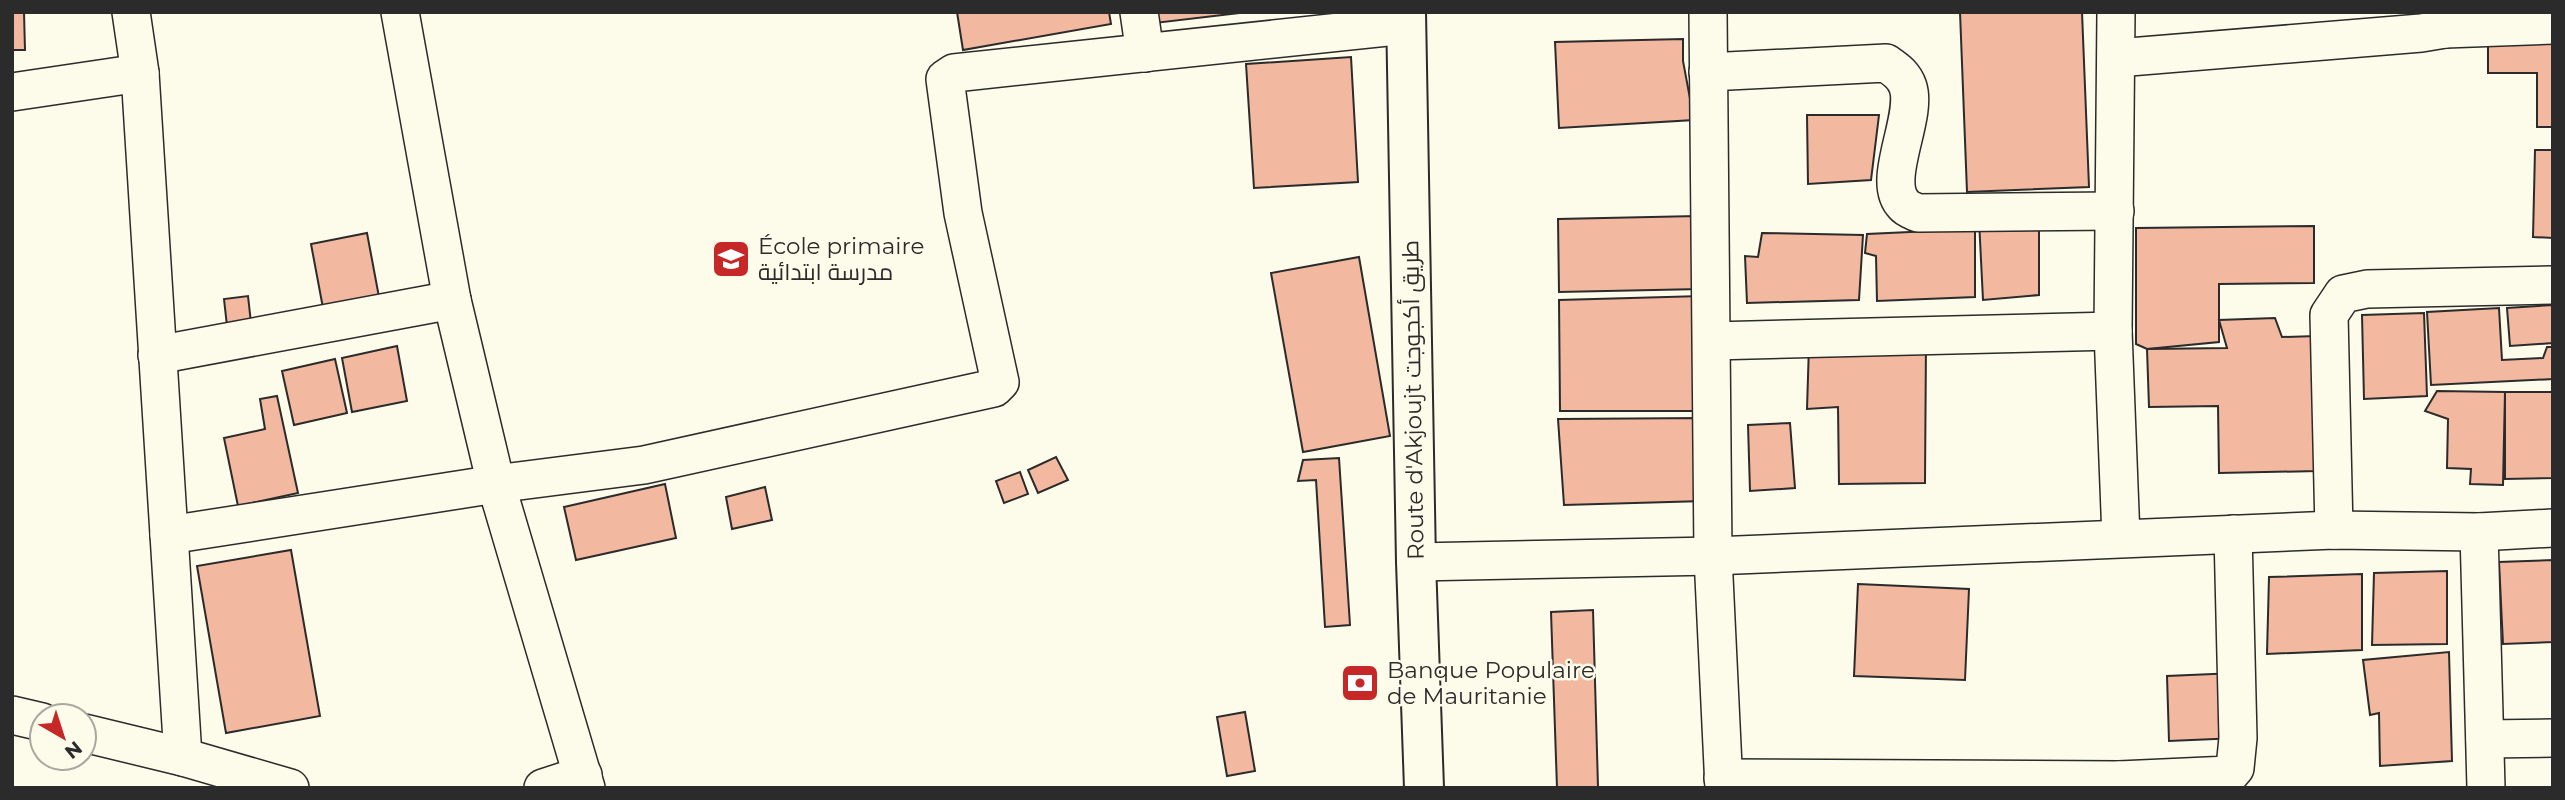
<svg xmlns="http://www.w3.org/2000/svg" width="2565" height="800" viewBox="0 0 2565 800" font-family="Montserrat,Cairo,sans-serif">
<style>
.building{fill:#f2b8a0;stroke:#2b2b2b;stroke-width:2}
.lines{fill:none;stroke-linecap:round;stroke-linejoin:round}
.minor-casing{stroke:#2b2b2b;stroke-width:40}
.trunk-casing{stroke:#2b2b2b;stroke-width:42}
.minor{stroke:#fdfbea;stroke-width:37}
.trunk{stroke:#fdfbea;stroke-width:38}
.labels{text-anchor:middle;stroke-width:5;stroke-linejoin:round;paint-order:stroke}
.poi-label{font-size:23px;fill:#2b2b2b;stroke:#fdfbea;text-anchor:start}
.street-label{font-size:23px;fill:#2b2b2b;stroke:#fdfbea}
</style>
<rect width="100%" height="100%" fill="#fdfbea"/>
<g class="building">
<path d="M12 12H24L25 50H12Z"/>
<path d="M957 12H1109L1111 24 963 50Z"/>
<path d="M1153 12H1248L1155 23Z"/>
<path d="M1960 12H2082L2089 187 1967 192Z"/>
<path d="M1683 39V61L1694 120 1559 128 1555 42Z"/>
<path d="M2488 41H2553V127H2537V73H2488Z"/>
<path d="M1351 57 1358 182 1254 188 1246 64Z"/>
<path d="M1807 115H1879L1871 180 1808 184Z"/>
<path d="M2535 150H2553V238L2533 237Z"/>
<path d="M1697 216 1701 289 1559 292 1558 219Z"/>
<path d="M1979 220 2039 228V295L1983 300Z"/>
<path d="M2314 226V283L2219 284V342L2147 349 2136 344V228Z"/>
<path d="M1975 229V297L1877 301 1876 256 1865 253 1867 234Z"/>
<path d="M367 233 379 297 323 308 311 244Z"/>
<path d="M1762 233 1863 235 1859 300 1747 303 1745 256 1758 257Z"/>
<path d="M1359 257 1390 436 1303 452 1271 273Z"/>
<path d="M248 296 251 323 227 326 224 299Z"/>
<path d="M1702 296 1705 411H1560L1559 300Z"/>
<path d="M2553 305V343L2510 346 2507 308Z"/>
<path d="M2499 308 2502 360 2543 358 2547 347H2553V379L2431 385 2427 312Z"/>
<path d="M2424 313 2427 396 2364 399 2362 315Z"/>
<path d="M2275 318 2282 337 2316 336 2317 471 2219 473 2218 406 2149 407 2147 349 2227 348 2219 320Z"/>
<path d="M1926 342 1925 483 1839 484 1838 407 1807 409 1809 345Z"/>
<path d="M397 346 407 401 352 412 342 358Z"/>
<path d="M335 359 347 413 294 425 282 371Z"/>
<path d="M2437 391 2505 392 2503 485 2470 484 2471 469 2447 468 2448 419 2425 411Z"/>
<path d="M2505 392H2553V478L2505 479Z"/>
<path d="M277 396 298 493 238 506 224 438 265 429 260 399Z"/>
<path d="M1704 418V501L1564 505 1558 419Z"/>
<path d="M1790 423 1795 488 1750 491 1748 425Z"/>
<path d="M1056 457 1068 480 1038 493 1028 470Z"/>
<path d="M1339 458 1350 625 1325 627 1316 480 1298 481 1303 460Z"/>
<path d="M1020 472 1028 494 1004 503 996 481Z"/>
<path d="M665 484 676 538 576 560 564 507Z"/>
<path d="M765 487 772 520 732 529 726 497Z"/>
<path d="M291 550 320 716 226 733 197 566Z"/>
<path d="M2553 560V642L2503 644 2499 562Z"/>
<path d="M2447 571V644L2372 645 2374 573Z"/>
<path d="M2362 574V650L2267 654 2269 577Z"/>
<path d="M1858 584 1969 589 1965 680 1854 676Z"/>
<path d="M1593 610 1598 787 1557 788 1551 612Z"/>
<path d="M2449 652 2452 761 2380 766 2379 713 2370 715 2363 660Z"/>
<path d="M2236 673 2238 738 2169 741 2167 676Z"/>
<path d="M1245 712 1255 771 1227 776 1217 717Z"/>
</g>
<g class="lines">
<defs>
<g id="minor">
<path d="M131 12 140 73 183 757 290 788"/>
<path d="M400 12 452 300 496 484 586 788"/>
<path d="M1139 12 1145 53"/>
<path d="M1708 12 1713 556 1724 788"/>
<path d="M2445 29 2553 25"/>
<path d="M2117 58 2421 33 2445 29 2443 12"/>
<path d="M1708 72 1886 63C1896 70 1904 75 1908 87 1918 118 1880 181 1904 205 1907 209 1914 211 1918 213L2115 211"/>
<path d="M12 92 140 73"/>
<path d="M2113 331 2116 12"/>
<path d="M1712 341 2113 331 2121 538"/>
<path d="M157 355 452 300"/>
<path d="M2334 530 2329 315 2343 294 2367 289 2553 285"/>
<path d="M2479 532 2486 788"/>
<path d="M169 535 496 484 644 465 994 388 1000 382 963 213 945 79 954 73 1406 25"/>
<path d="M1416 562 1713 556 2334 530 2479 532 2553 528"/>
<path d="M12 715 42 722"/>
<path d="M84 733 183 757"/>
<path d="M2485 739 2553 738"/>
<path d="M1723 778 2119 780V788"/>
<path d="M2119 780 2229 775 2235 768 2238 738 2233 534"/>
<path d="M543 788 583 775"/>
</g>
<path id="trunk" d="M1406 12 1416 562 1424 788"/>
</defs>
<use href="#minor" class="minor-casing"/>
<use href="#trunk" class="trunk-casing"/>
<use href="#minor" class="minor"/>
<use href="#trunk" class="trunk"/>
</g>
<defs>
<symbol id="school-square" viewBox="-11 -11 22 22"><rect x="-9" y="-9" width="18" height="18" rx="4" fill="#c62828" stroke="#fdfbea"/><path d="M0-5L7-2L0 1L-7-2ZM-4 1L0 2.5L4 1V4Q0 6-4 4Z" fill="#fff"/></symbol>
<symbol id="bank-square" viewBox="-11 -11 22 22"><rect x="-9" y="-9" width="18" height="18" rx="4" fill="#c62828" stroke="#fdfbea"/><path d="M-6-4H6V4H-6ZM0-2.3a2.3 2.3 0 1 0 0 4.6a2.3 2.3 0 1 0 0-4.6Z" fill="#fff"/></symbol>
</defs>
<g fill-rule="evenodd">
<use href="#school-square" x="709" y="237" width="44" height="44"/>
<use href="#bank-square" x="1338" y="661" width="44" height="44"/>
</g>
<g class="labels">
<g class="poi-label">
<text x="758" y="254">École primaire<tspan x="758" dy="26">مدرسة ابتدائية</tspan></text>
<text x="1387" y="678">Banque Populaire<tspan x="1387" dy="26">de Mauritanie</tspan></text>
</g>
<g class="street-label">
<text transform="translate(1413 400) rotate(-91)" y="8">Route d'Akjoujt طريق أكجوجت</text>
</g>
</g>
<rect width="2565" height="800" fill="none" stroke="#2b2b2b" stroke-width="28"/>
<g transform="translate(63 737) rotate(141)"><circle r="33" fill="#fdfbea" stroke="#a9a89e" stroke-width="2"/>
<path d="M0-5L12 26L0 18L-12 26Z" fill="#c62828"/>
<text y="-10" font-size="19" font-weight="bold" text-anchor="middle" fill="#2b2b2b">N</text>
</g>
</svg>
